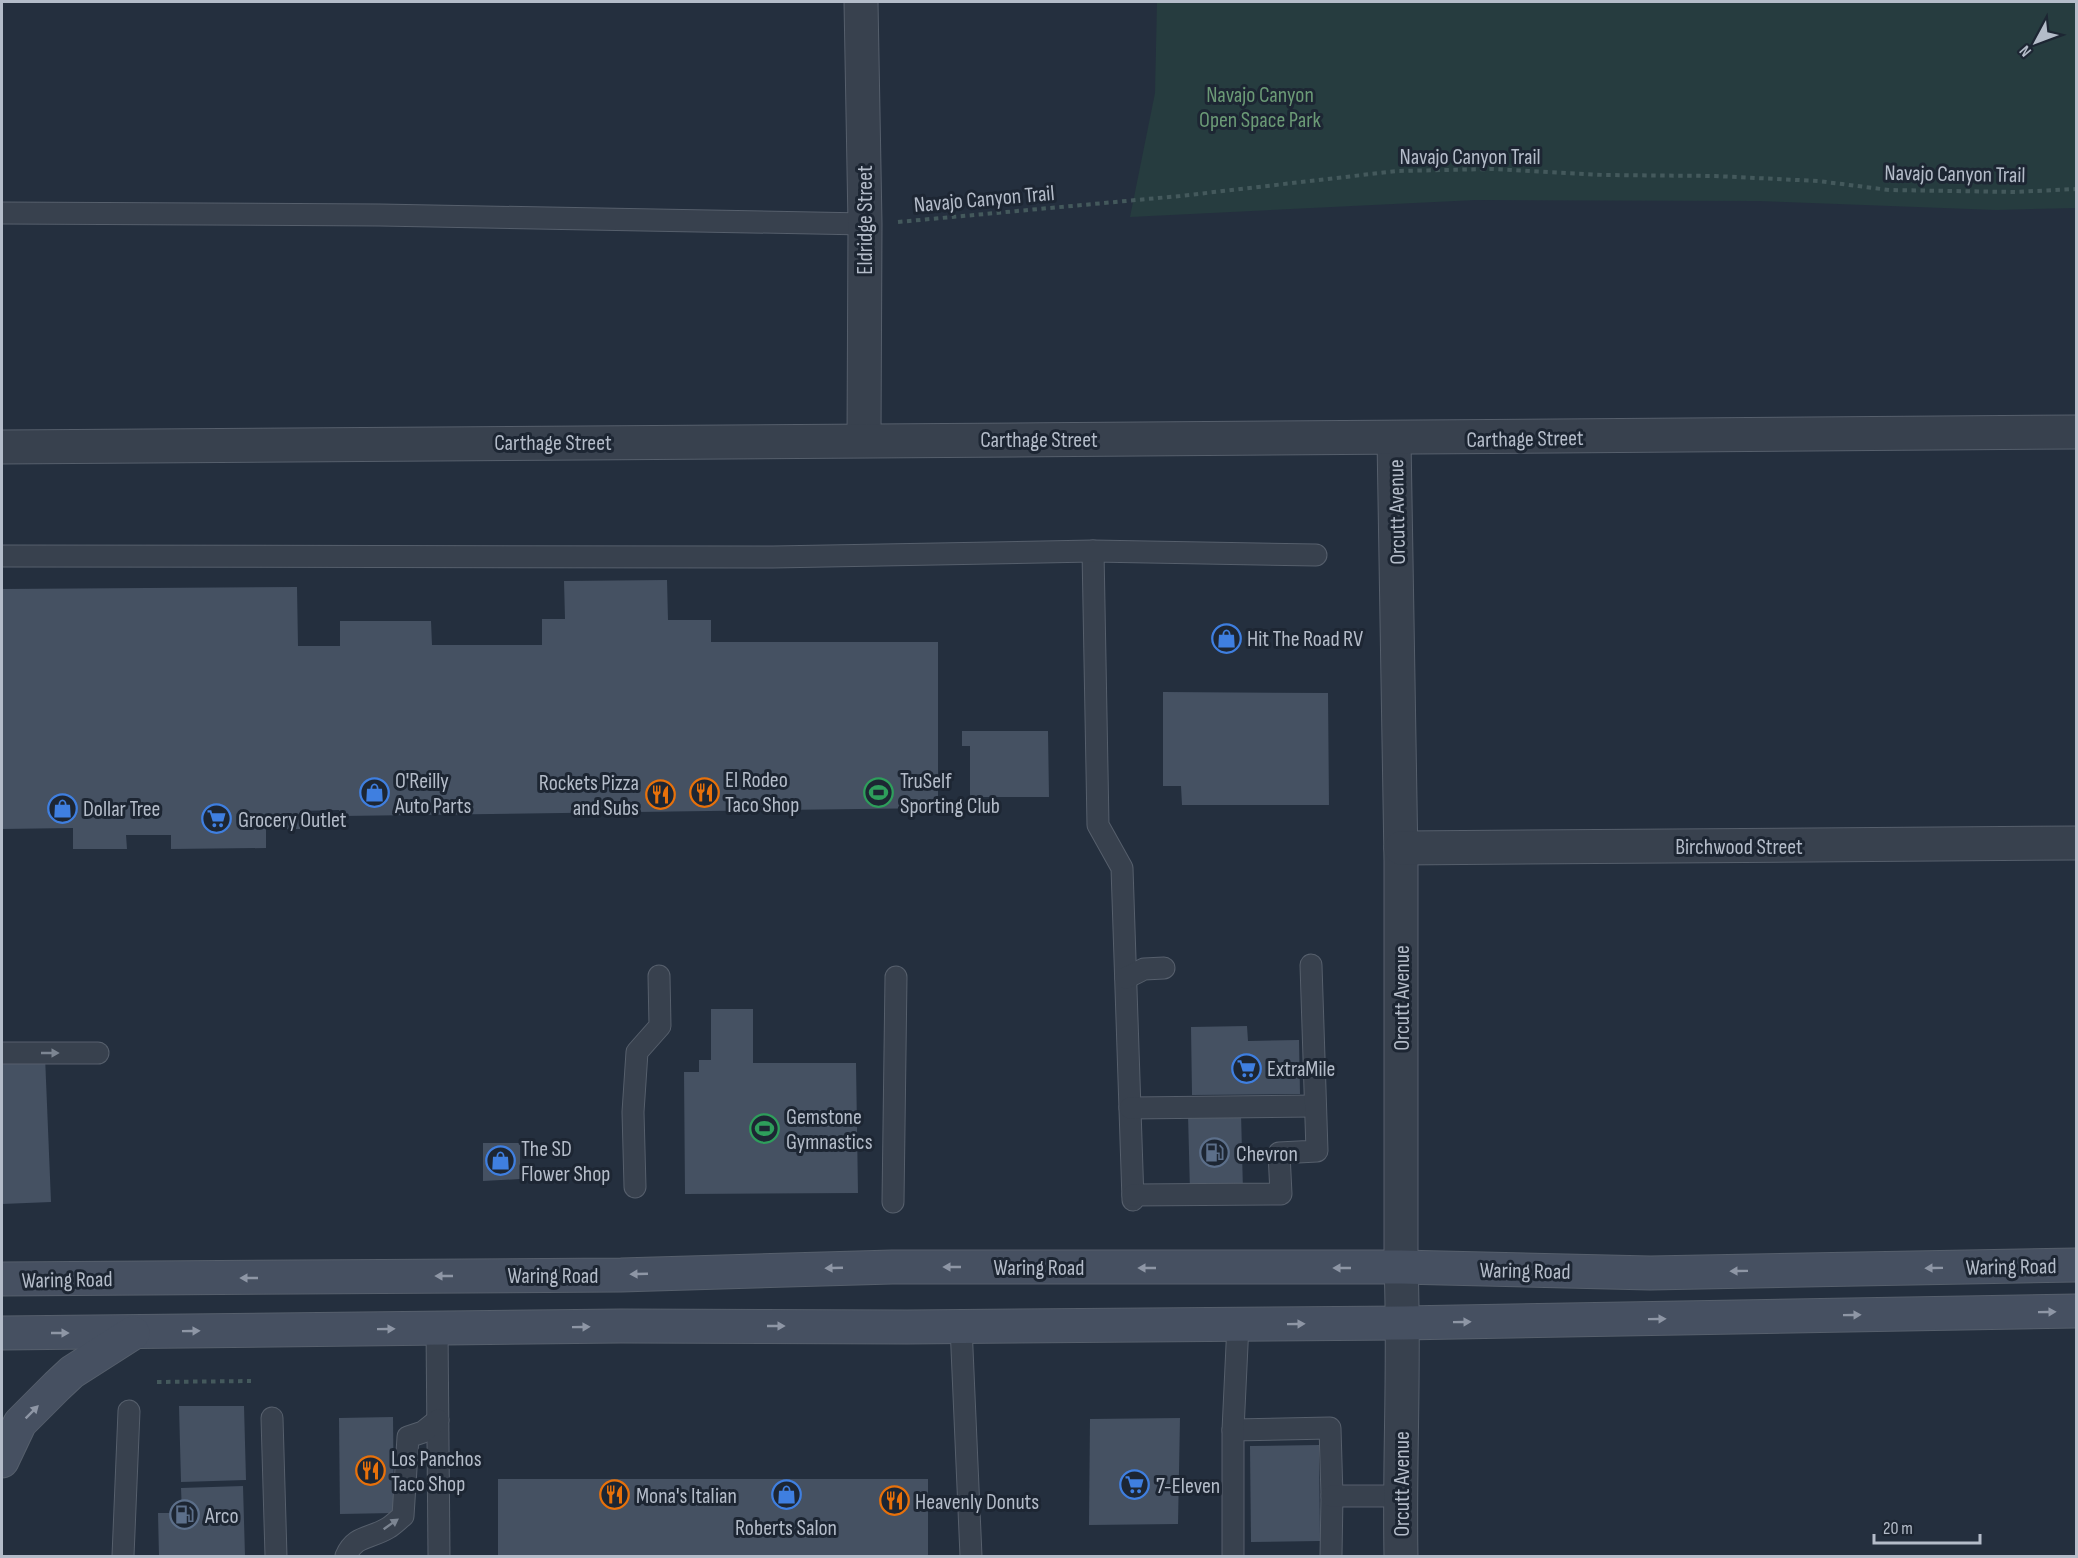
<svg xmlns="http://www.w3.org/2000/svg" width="2078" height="1558" viewBox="0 0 2078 1558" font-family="'Sofia Sans Condensed',sans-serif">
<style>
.green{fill:#263c3f}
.building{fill:#455162}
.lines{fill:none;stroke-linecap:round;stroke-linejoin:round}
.service-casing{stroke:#565f6c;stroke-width:23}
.minor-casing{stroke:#565f6c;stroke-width:35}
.tertiary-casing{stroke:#565f6c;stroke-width:35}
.secondary-casing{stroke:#565f6c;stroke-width:35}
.path{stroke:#44595c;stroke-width:4;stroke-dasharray:4.5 4.5;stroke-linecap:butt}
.service{stroke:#38414e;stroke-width:21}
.minor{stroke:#38414e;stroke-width:33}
.tertiary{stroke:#38414e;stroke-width:33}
.secondary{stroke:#465061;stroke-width:33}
.oneway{fill:#7c8592}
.oneway2{fill:#8e96a5}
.labels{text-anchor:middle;stroke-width:6;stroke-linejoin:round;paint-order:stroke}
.park-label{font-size:22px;fill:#6b9a76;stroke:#1d2633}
.street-label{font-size:22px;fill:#b4bcc9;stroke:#1d2633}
.poi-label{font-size:22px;fill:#b4bcc9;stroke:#1d2633;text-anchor:start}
</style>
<rect width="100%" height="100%" fill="#242f3e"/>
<path class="green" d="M1157 2H2076V208L1996 210 1758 201 1476 200 1130 217 1155 93Z"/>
<g class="building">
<path d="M667 580 668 620H711V642H938V808L342 816 339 810 300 811V829H266V848L171 849V835H126L127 849H73V828L2 829V589L297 587 298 646H340V621H431L432 645H542V619H565L564 581Z"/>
<path d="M1163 692 1328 693 1329 805H1182L1181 786H1163Z"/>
<path d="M962 731H1048L1049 797H970V746H962Z"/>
<path d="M711 1009H753V1063H856L858 1193 685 1194 684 1072H699V1060H711Z"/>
<path d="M1247 1026 1248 1041 1299 1040 1300 1094 1192 1095 1191 1027Z"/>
<path d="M45 1056 51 1202 2 1204V1057Z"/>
<path d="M1241 1113 1243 1191 1190 1192 1188 1114Z"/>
<path d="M483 1143H520V1179L483 1181Z"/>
<path d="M179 1406H244L246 1480 181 1482Z"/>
<path d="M393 1417 394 1513 340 1514 339 1418Z"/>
<path d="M1180 1418 1178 1524 1089 1525 1090 1419Z"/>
<path d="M1319 1445 1320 1541 1251 1542 1250 1446Z"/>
<rect x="498" y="1479" width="430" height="77"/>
<path d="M243 1486 245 1556H159L158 1513H182L181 1488Z"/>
</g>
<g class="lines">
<defs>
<g id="service">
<path d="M2 213 380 215 865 224"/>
<path d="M1093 551 1098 825 1122 868 1133 1200"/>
<path d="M2 556 773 557 1093 551 1316 555"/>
<path d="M1126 978 1144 969 1164 968"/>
<path d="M2 1053H98"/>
<path d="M1130 1108 1315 1106"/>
<path d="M635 1187 633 1112 637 1052 660 1026 659 976"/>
<path d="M1133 1195 1281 1194 1279 1153 1317 1151 1311 965"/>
<path d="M893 1202 896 977"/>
<path d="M961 1326 971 1556"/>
<path d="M437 1328 439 1556"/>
<path d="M272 1418 276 1556"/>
<path d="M1233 1430 1330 1428 1332 1496 1331 1556"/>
<path d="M1332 1496H1400"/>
<path d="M123 1556 129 1411"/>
<path d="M346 1556C355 1535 370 1539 388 1528 393 1525 398 1520 403 1516L408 1437 423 1432 438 1420"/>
<path d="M1233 1556V1430L1238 1324"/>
</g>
<g id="minor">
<path d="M861 2 865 224 864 439"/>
<path d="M1394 439 1401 861V1267"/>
<path d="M2 447C693 441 1385 439 2076 432"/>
<path d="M1401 848 2076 843"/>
</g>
<path id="tertiary" d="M1401 1267C1405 1363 1399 1460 1401 1556"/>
<g id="secondary">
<path d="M2 1279 621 1275 892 1267H1401L1650 1273 2076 1265"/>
<path d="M2 1333 621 1326 907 1327 1403 1323 2076 1311"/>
<path d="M2 1461 20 1423 57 1386 72 1372 133 1333"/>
</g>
</defs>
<use href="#service" class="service-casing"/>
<use href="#minor" class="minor-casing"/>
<use href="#tertiary" class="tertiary-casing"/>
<use href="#secondary" class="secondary-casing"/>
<g class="path">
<path d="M898 222 1180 196 1397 171 1492 169 1604 175 1715 176 1818 181 1889 190 2015 192 2076 189"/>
<path d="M157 1382 251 1381"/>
</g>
<use href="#service" class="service"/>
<use href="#minor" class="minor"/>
<use href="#tertiary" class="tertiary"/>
<use href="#secondary" class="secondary"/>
</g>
<defs><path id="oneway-solid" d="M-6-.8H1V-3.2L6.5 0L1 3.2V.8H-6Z" transform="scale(1.5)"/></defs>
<g class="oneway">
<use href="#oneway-solid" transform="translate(50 1053)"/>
<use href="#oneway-solid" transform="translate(391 1524) rotate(-35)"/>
</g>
<g class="oneway2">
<use href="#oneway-solid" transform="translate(952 1267) rotate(-180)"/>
<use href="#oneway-solid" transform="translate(834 1268) rotate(178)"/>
<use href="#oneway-solid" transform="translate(1147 1268) rotate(180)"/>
<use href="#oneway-solid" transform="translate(1342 1268) rotate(-180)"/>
<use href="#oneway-solid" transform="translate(1934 1268) rotate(179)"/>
<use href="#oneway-solid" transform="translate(1739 1271) rotate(179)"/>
<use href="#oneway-solid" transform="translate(639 1274) rotate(178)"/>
<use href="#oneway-solid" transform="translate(444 1276) rotate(180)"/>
<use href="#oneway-solid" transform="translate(249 1278) rotate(180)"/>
<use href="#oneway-solid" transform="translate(2047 1312) rotate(-1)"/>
<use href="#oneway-solid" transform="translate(1852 1315) rotate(-1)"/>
<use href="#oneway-solid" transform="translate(1657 1319) rotate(-1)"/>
<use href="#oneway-solid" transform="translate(1462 1322) rotate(-1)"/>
<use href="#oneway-solid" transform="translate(1296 1324) rotate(-1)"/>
<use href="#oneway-solid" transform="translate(776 1326)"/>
<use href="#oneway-solid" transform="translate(581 1327) rotate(-1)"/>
<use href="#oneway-solid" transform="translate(386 1329) rotate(-1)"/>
<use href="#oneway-solid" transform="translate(191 1331) rotate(-1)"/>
<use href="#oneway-solid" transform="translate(60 1333)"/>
<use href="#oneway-solid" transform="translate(32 1412) rotate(-45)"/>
</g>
<defs>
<symbol id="shop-ring" viewBox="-11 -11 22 22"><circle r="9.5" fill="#1d2633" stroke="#3f7fe0" stroke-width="1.5"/><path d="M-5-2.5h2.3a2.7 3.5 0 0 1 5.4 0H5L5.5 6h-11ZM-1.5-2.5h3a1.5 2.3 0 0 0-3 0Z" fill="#3f7fe0"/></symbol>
<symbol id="restaurant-ring" viewBox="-11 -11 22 22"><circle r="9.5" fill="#1d2633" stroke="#e8710a" stroke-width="1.5"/><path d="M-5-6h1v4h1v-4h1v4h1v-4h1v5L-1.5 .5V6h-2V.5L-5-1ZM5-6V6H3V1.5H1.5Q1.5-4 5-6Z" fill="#e8710a"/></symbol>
<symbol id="stadium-ring" viewBox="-11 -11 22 22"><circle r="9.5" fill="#1d2633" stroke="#2e9e5b" stroke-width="1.5"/><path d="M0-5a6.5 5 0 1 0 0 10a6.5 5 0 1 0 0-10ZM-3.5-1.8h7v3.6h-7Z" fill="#2e9e5b"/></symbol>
<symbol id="supermarket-ring" viewBox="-11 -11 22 22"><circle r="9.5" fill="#1d2633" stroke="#3f7fe0" stroke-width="1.5"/><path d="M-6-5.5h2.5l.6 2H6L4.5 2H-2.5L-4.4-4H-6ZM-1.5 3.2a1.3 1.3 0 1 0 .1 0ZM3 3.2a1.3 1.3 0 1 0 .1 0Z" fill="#3f7fe0"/></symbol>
<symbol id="fuel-ring" viewBox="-11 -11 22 22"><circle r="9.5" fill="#1d2633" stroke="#5c6f8a" stroke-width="1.5"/><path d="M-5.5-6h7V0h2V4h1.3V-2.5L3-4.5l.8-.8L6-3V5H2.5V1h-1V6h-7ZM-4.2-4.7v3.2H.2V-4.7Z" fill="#5c6f8a"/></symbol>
</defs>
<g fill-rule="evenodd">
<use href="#shop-ring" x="1210" y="622" width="33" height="33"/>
<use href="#restaurant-ring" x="688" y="776" width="33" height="33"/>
<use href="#shop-ring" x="358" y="776" width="33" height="33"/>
<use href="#stadium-ring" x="862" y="776" width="33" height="33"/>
<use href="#restaurant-ring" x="644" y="778" width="33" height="33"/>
<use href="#shop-ring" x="46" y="792" width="33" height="33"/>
<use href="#supermarket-ring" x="200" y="802" width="33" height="33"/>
<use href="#supermarket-ring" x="1230" y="1052" width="33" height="33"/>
<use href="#stadium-ring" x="748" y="1112" width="33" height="33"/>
<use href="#fuel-ring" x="1198" y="1136" width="33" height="33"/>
<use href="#shop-ring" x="484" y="1144" width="33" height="33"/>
<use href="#restaurant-ring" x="354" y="1454" width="33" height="33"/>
<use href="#supermarket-ring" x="1118" y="1468" width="33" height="33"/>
<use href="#restaurant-ring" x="598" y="1478" width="33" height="33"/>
<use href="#shop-ring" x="770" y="1478" width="33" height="33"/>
<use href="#restaurant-ring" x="878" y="1484" width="33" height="33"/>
<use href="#fuel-ring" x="168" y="1498" width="33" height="33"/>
</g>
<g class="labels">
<g class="park-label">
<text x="1260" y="102">Navajo Canyon<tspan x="1260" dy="25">Open Space Park</tspan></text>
</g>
<g class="street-label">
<text x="1470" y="164">Navajo Canyon Trail</text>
<text transform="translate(1955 173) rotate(1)" y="8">Navajo Canyon Trail</text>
<text transform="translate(984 198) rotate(-5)" y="8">Navajo Canyon Trail</text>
<text transform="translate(864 220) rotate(-90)" y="8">Eldridge Street</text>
<text transform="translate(1525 438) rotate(-1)" y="8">Carthage Street</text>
<text x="1039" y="447">Carthage Street</text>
<text x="553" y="450">Carthage Street</text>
<text transform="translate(1396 512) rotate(-91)" y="8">Orcutt Avenue</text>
<text x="1739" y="854">Birchwood Street</text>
<text transform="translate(1401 998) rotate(-90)" y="8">Orcutt Avenue</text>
<text transform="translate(2011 1266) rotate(-1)" y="8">Waring Road</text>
<text x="1039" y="1275">Waring Road</text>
<text transform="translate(1525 1270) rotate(1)" y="8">Waring Road</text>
<text x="553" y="1283">Waring Road</text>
<text transform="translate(67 1279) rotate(-1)" y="8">Waring Road</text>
<text transform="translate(1401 1484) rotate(-90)" y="8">Orcutt Avenue</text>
</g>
<g class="poi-label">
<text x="1247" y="646">Hit The Road RV</text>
<text x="725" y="787">El Rodeo<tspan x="725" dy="25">Taco Shop</tspan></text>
<text x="395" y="788">O'Reilly<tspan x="395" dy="25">Auto Parts</tspan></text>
<text x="900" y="788">TruSelf<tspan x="900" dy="25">Sporting Club</tspan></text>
<text x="639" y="790" text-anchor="end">Rockets Pizza<tspan x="639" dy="25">and Subs</tspan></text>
<text x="83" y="816">Dollar Tree</text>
<text x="238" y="827">Grocery Outlet</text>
<text x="1267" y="1076">ExtraMile</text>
<text x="786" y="1124">Gemstone<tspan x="786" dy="25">Gymnastics</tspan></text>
<text x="521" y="1156">The SD<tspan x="521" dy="25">Flower Shop</tspan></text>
<text x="1236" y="1161">Chevron</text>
<text x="391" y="1466">Los Panchos<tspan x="391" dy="25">Taco Shop</tspan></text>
<text x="1156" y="1493">7-Eleven</text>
<text x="636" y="1503">Mona's Italian</text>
<text x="915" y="1509">Heavenly Donuts</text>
<text x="205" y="1523">Arco</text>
<text x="786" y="1535" text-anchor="middle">Roberts Salon</text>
</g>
</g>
<rect width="2078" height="1558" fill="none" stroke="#b4bcc9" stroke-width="6"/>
<g transform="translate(2036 42) rotate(229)" stroke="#1d2633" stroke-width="4.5" paint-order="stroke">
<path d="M0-4.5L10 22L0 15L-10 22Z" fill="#b4bcc9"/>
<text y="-9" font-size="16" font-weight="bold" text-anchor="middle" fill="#b4bcc9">N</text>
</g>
<path d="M1874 1534v9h106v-9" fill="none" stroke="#b4bcc9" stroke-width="3"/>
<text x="1883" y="1534" font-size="18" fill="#b4bcc9" stroke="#1d2633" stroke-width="4.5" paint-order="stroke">20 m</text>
</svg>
